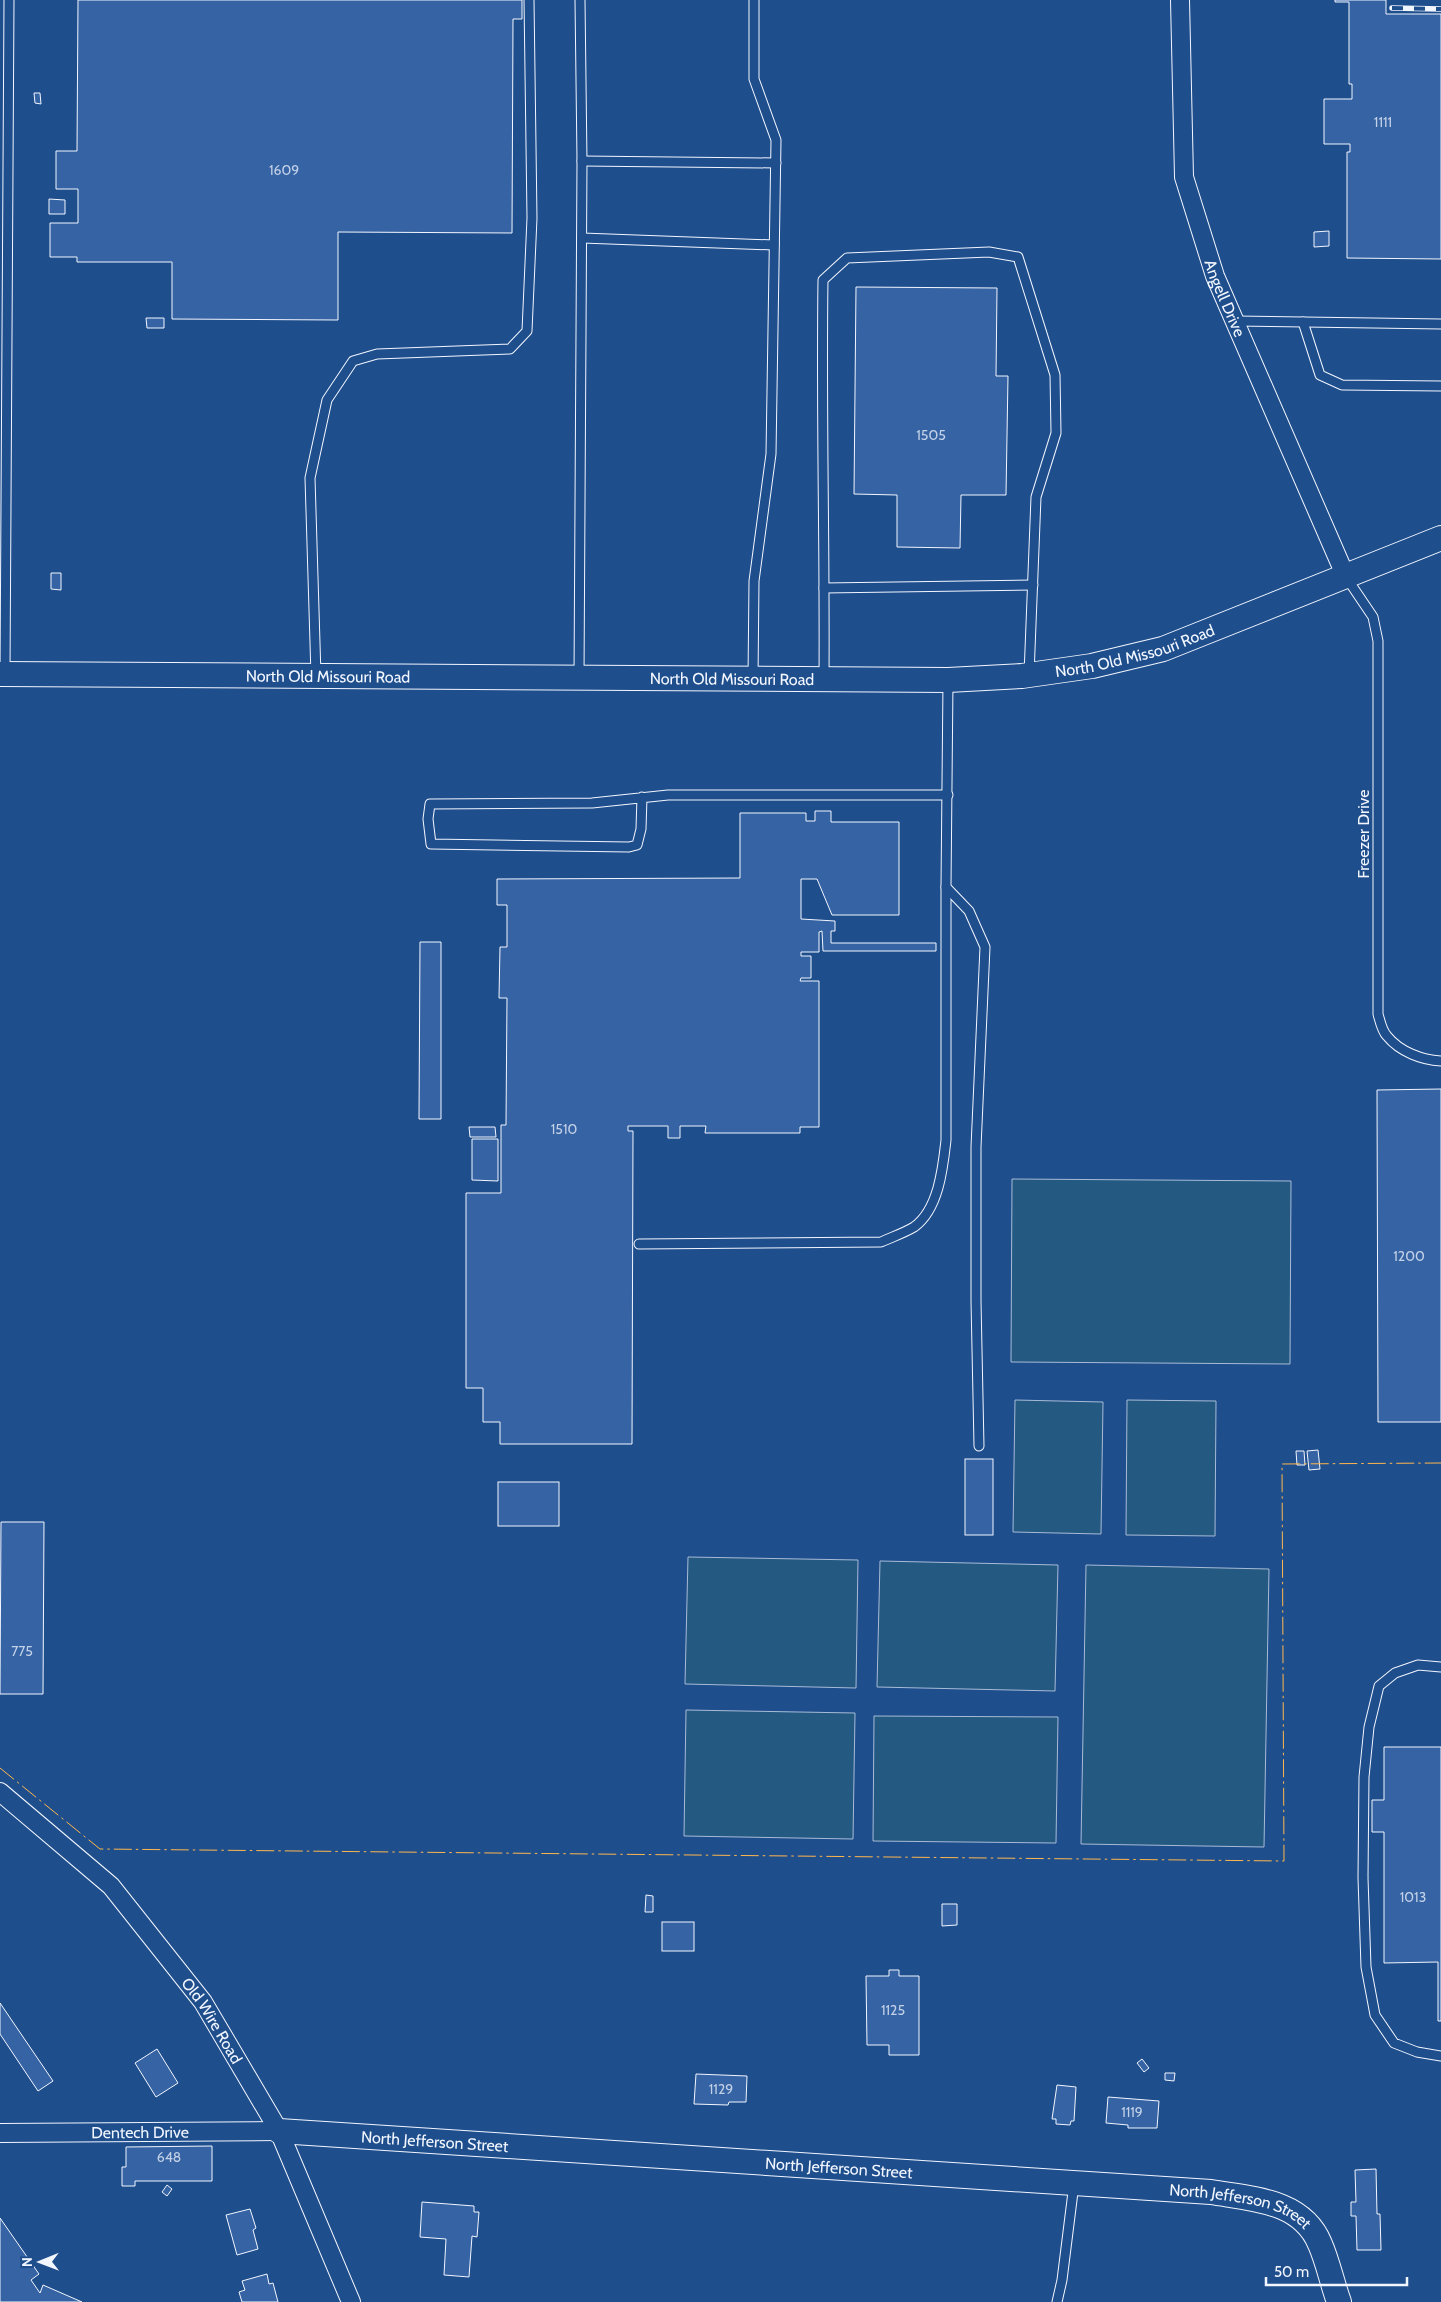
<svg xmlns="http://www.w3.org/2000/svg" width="1441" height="2302" viewBox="0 0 1441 2302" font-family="Cabin,sans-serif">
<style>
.green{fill:#245a82;stroke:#a8bbd7}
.building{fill:#3563a3;stroke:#f2f6ff}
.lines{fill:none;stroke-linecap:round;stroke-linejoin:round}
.lane-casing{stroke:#f2f6ff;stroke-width:11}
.street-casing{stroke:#f2f6ff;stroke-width:20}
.secondary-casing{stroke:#f2f6ff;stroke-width:26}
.lane{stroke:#1f4e8c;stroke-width:9}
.street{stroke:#1f4e8c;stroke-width:18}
.secondary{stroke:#1f4e8c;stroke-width:24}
.rail-casing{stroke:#f2f6ff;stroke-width:5.5}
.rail{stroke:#1f4e8c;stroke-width:4;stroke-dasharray:11;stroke-linecap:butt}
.power{stroke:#ffb74d;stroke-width:1;stroke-dasharray:18 4 2.5 4;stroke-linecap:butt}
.labels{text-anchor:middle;stroke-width:4;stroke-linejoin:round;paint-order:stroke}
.number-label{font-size:14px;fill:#c3d1e8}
.street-label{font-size:16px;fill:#f2f6ff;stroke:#1f4e8c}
</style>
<rect width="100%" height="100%" fill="#1f4e8c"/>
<g class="green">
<path d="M1012 1179 1291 1181 1290 1364 1011 1362Z"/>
<path d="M1015 1400 1103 1402 1101 1534 1013 1532Z"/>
<path d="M1127 1400 1216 1401 1215 1536 1126 1535Z"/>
<path d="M688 1557 858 1560 856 1688 685 1684Z"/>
<path d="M880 1561 1058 1565 1055 1691 877 1687Z"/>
<path d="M1086 1565 1269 1569 1264 1847 1081 1844Z"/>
<path d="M686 1710 855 1713 853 1839 684 1836Z"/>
<path d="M874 1716 1058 1717 1056 1843 873 1841Z"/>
</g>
<g class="building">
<path d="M78 0H522V19H513L512 233 338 232V320L172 319V262H77V257H50V223H78V189H56V151H77Z"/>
<path d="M1335 0H1386V14H1441V259L1347 258V152H1350V144H1324V99H1352V84H1349V2H1335Z"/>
<path d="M34 93H40L41 104 35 103Z"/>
<path d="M49 199 65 200V214H49Z"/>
<path d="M1329 231V246L1314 247V232Z"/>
<path d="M856 287 997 288 996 376H1008L1006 495H961L960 548 897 547V495L854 494Z"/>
<path d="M146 318H164V328H147Z"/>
<path d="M51 573H61V590L51 589Z"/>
<path d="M815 811H831V822H899V915H832L817 879H801V919L835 921V931H831V943H936V951H823L822 931 819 932V952H801V956H811V978H801L800 981H819V1127H800V1133H705L706 1126H680V1138H668V1126H628V1131H633L632 1444H500V1422H483V1388H466V1193H501V1125H506L507 998H499L500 947H507V905H497V879L740 878V813H806V821H815Z"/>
<path d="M420 942H441V1119H419Z"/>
<path d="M1441 1089V1422H1378L1377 1090Z"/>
<path d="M469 1127H495L496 1137H470Z"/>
<path d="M472 1139H498V1181L472 1180Z"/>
<path d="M1318 1450 1320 1469 1309 1470 1307 1451Z"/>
<path d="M1296 1451H1304L1305 1465H1297Z"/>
<rect x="965" y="1459" width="28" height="76"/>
<rect x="498" y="1482" width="61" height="44"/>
<path d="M1 1522H44L43 1694H0Z"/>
<path d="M1384 1747H1441V2021H1438V1962L1384 1963V1832H1372V1800H1384Z"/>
<path d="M646 1895 653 1896V1912H645Z"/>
<path d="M942 1904H957V1925L942 1926Z"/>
<rect x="662" y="1922" width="32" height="29"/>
<path d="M889 1970H899V1976H919V2055H889V2045H867L866 1976H889Z"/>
<path d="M0 2003 53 2081 38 2091 0 2034Z"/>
<path d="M157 2049 178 2083 156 2097 135 2063Z"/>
<path d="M1142 2059 1149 2068 1144 2072 1137 2063Z"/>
<path d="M1165 2073H1175L1174 2081 1165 2080Z"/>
<path d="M696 2074 747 2076 746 2102H729L728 2105 694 2104Z"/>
<path d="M1057 2085 1076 2087 1074 2121H1071L1070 2125 1056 2124V2119H1052Z"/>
<path d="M1108 2097 1159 2101 1157 2128H1128V2125L1106 2123Z"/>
<path d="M212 2146V2181H135V2186H122V2167H126V2147Z"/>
<path d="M1376 2169 1377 2214H1380L1381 2250H1357L1356 2216H1351V2202H1356L1355 2170Z"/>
<path d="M167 2185 172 2189 167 2196 162 2192Z"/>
<path d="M422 2202 474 2206V2212H479L477 2237 472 2236 469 2277 444 2275 446 2239 420 2237Z"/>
<path d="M250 2209 256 2228 253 2230 258 2249 237 2255 226 2215Z"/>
<path d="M0 2218 39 2274 31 2280 40 2293 43 2285 82 2302H0Z"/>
<path d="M267 2274 269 2284 273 2283 278 2302H242L239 2292 245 2290 242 2281Z"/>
</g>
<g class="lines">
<defs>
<g id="lane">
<path d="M582 161 776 163"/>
<path d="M582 238 774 245"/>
<path d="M1235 321 1441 324"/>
<path d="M1303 322 1320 375 1342 385 1441 386"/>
<path d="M1346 577 1373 617 1378 641V1014C1380 1021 1382 1031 1387 1036 1400 1052 1422 1060 1441 1061"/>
<path d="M824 588 1033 585"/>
<path d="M5 672 9 0"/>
<path d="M316 676 310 478 327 400 353 361 377 354 510 349 527 331 532 218 529 0"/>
<path d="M579 677 582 161 580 0"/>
<path d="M753 679 754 581 771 454 776 140 754 79V0"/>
<path d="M824 679C825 546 821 413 823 280L847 258 989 252 1018 257 1055 375 1056 433 1036 497 1029 675"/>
<path d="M948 681 946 887 969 911 985 947 976 1147V1301L979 1446"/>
<path d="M642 797 641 829 637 845 629 847 431 844 428 819 430 804 592 803 668 795H948"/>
<path d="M639 1244 881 1242C892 1237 904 1233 914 1227 939 1209 943 1167 946 1140V887"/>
<path d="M1441 1667 1418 1665 1395 1673 1379 1686 1369 1727 1364 1777 1363 1878 1366 1967 1375 2015 1394 2043 1417 2052 1441 2056"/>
<path d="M1057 2302 1062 2280 1074 2184"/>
</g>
<g id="street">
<path id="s1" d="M1180 0 1184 177 1215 276 1346 577"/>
<path id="s2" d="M0 1792 111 1886 203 2002 279 2131 351 2302"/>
<path id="s3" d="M0 2133 279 2131"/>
</g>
<g id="secondary">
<path id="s4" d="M0 674 948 680 1022 676 1092 666 1163 649 1441 538"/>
<path id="s5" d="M279 2131 1211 2192C1252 2199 1302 2200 1320 2244 1328 2262 1332 2283 1339 2302"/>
</g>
</defs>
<use href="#lane" class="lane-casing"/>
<use href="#street" class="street-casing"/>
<use href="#secondary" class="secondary-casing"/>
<use href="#lane" class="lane"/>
<use href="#street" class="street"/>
<use href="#secondary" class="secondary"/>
<defs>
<path id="rail" d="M1392 8 1441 9"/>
</defs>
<use href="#rail" class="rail-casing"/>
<use href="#rail" class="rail"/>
<path class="power" d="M0 1768 100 1849 1284 1861 1282 1464 1441 1463"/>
</g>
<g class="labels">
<g class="number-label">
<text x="1383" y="127">1111</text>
<text x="284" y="175">1609</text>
<text x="931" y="440">1505</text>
<text x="564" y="1134">1510</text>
<text x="1409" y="1261">1200</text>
<text x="22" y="1656">775</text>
<text x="1413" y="1902">1013</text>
<text x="893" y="2015">1125</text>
<text x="721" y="2094">1129</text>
<text x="1132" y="2117">1119</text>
<text x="169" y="2162">648</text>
</g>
<g class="street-label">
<text dy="6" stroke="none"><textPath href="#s1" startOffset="305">Angell Drive</textPath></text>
<text dy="6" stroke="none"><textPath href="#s4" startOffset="1138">North Old Missouri Road</textPath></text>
<text dy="6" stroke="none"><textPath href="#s4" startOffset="328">North Old Missouri Road</textPath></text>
<text dy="6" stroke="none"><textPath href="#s4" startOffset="732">North Old Missouri Road</textPath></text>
<text transform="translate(1363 834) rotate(-90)" y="6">Freezer Drive</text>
<text dy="6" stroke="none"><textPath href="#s2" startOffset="314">Old Wire Road</textPath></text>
<text dy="6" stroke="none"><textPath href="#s3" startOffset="140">Dentech Drive</textPath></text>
<text dy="6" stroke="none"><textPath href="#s5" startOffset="156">North Jefferson Street</textPath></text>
<text dy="6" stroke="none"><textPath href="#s5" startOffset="561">North Jefferson Street</textPath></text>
<text dy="6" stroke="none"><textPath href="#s5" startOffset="966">North Jefferson Street</textPath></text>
</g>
</g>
<g transform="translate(40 2262) rotate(269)" stroke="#1f4e8c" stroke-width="4" paint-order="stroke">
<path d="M0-4L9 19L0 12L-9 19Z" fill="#f2f6ff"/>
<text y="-8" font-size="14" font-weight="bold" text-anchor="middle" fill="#f2f6ff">N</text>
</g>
<path d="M1266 2277v8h141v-8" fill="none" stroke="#f2f6ff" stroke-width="2.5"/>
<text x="1274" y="2277" font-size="15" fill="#f2f6ff" stroke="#1f4e8c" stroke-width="4" paint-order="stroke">50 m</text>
</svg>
